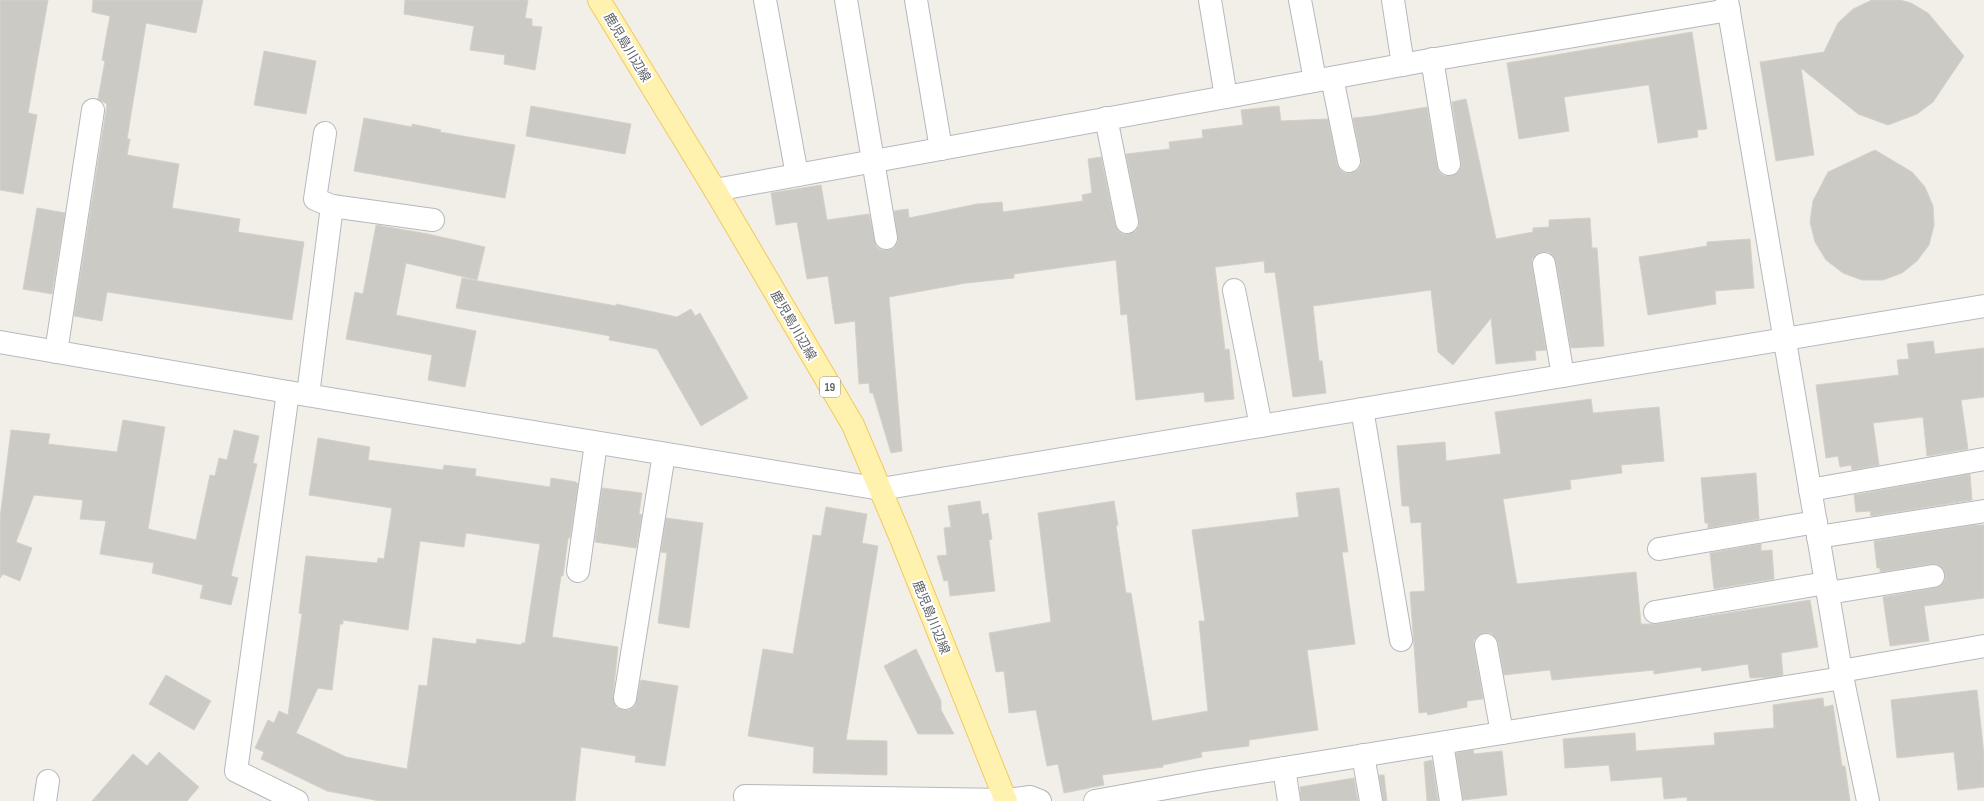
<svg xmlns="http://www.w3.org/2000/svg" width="1984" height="801" viewBox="0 0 1984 801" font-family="'Sofia Sans Condensed','Noto Sans JP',sans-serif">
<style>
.building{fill:#cccac5;stroke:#d6d1c6;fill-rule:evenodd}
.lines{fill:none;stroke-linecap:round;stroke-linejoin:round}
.street-casing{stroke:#b5b8bc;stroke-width:24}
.secondary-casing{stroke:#b6babf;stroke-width:24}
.primary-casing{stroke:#f2c960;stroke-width:24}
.street{stroke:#fff;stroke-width:22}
.secondary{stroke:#fff;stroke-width:22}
.primary{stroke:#fff2af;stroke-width:22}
.labels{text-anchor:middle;stroke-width:4;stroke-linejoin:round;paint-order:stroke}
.shield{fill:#fff;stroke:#8f9295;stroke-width:1}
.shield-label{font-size:12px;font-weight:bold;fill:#5f6368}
.street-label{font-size:13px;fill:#5f6368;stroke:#fff}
</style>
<rect width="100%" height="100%" fill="#f1efe8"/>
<g class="building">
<path d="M0 0H48L28 113 37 115 23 194 0 190Z"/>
<path d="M93 0H203L196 33 146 23 127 139H130L127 155 179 164 172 208 240 219 238 232 304 242 292 320 107 292 102 321 74 316 107 104 98 99 105 61 102 60 110 16 92 12Z"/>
<path d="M405 0H528L525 18 532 19V26L542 27 535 70 504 64 505 55 470 50 474 26 404 14Z"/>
<path d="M1872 0H1900L1911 3 1928 13 1964 56 1933 102 1917 114 1888 125 1858 114 1801 68 1814 155 1776 161 1760 62 1824 52 1838 23 1853 9Z"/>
<path d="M1692 32 1707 129 1697 130 1698 137 1658 143 1649 85H1647L1564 97 1569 131 1519 139 1507 63Z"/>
<path d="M264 51 316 61 306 114 254 105Z"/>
<path d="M1466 99 1496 239 1533 232V228L1549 227V220L1590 218 1592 248H1597L1604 346 1571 348 1556 262 1553 256 1549 252H1542L1536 255 1532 259V266L1546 350 1535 351 1536 360 1496 364 1491 318 1453 365 1438 352 1431 290 1313 306 1319 361H1322L1326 393 1293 397 1275 272 1265 273 1264 261 1215 267 1225 350 1229 349 1234 399 1205 402 1204 392 1136 400 1127 314 1121 315 1116 260 1014 274V278L966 283 889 297 902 451 891 453 873 393H870L869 383 859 384 855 321 835 324 828 276 807 279 797 222 776 225 771 193 821 185 827 220 869 214 876 246 881 250H888L894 248 898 242 894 211 908 209 909 218 977 204 1002 202 1003 212 1083 201 1082 195 1092 193 1088 159 1101 157 1115 225 1118 231 1123 234H1129L1136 231 1139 226V220L1126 154 1170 149 1169 142 1203 138 1202 130 1243 125 1241 110 1279 106 1281 121 1328 119 1337 164 1340 170 1345 173H1351L1358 170 1361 165V159L1353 118 1373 116 1427 107 1437 166 1439 172 1444 176H1451L1457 173 1461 168V162L1452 102Z"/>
<path d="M531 106 631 124 625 154 526 136Z"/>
<path d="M364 118 412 127V124L441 130 440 132 515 145 505 198 354 171Z"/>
<path d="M1875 150 1912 172 1925 187 1933 206 1934 225 1929 245 1917 261 1902 273 1883 280H1862L1843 273 1826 260 1815 242 1810 222 1813 201 1828 172Z"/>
<path d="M37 208 65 213 52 294 23 289Z"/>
<path d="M376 225 428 234 485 247 477 280 406 263 396 315 476 331 465 387 428 380 432 355 346 339 355 292 363 294Z"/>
<path d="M1750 239 1754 288 1715 291 1716 304 1648 315 1639 257 1707 246V242Z"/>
<path d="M462 278 616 306V304L677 317 691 309 695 316 700 313 748 398 701 426 657 349 609 340 610 336 456 308Z"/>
<path d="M1933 341 1935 354 1984 348V397L1961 400 1968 449 1927 456 1923 417 1873 423 1879 465 1852 470 1851 465 1840 467 1838 456 1826 458 1816 385 1899 375 1897 360 1909 359 1907 344Z"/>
<path d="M1591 399 1593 413 1659 407 1664 461 1621 465 1622 473 1570 480 1571 489 1503 499 1517 584 1636 572 1641 624H1657L1810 600 1818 647 1781 653 1783 675 1771 677 1750 678 1748 664 1702 671 1701 667 1654 674V670L1552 680 1550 670 1504 675 1498 642 1495 637 1491 633H1484L1478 636 1474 640V647L1483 699 1467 701V707L1428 715 1427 712 1419 713 1410 592 1425 591 1421 522 1411 523 1409 506H1402L1397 446 1445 442 1446 461 1501 454 1495 412Z"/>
<path d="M123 420 165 427 148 529 196 540 210 475 215 476 219 458 227 460 234 430 259 436 253 463 257 464 231 576 238 578 231 605 200 598 203 585 152 573 154 563 100 554 106 521 80 519 83 500 34 495 16 542 32 548 20 581 3 574 0 578V518L11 430 50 434 48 444 117 452Z"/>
<path d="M318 438 370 447 368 460 443 470 444 465 476 469 475 476 550 487 551 478 576 482 578 484 570 538H568L563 576H561L552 637 618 647 613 696 614 703 617 708 623 710H629L635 706 641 680 678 686 665 766 635 762 636 756 581 747 575 801H380L327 791 261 759 264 752 255 748 268 720 274 723 279 711 288 715 302 614 299 613 306 556 377 563 378 558 384 559 392 508 309 495ZM466 533 540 544 525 643H522L521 645 477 639 476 644 433 638 427 686 419 685 407 769 346 757 296 733 318 688 332 690 340 624H343V620L408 630 420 541 464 547Z"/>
<path d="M1756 473 1759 519 1708 528V523H1705L1701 478Z"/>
<path d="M1970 474 1972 500 1871 516 1870 511 1856 512 1854 495Z"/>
<path d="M602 488 642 493 639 514 642 515 636 548 595 542Z"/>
<path d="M1339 488 1348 552H1342L1355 644 1307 650 1318 730 1249 740V746L1201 752 1202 757 1163 765V767L1102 775 1104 785 1064 793 1058 764 1047 766 1036 710 1009 713 1004 671 996 672 989 633 1051 622 1038 513 1114 501 1118 525 1116 526 1126 593H1131L1152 721 1208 711 1199 621H1205L1192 530 1299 517 1296 493Z"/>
<path d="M980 501 982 515 988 513 992 539 989 540 995 591 950 596 948 580 944 581 937 556 947 555 944 528 951 527 948 506Z"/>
<path d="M826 507 867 514 862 543 878 546 846 740 887 741V775L813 773 814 747 748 736 763 649 793 654 813 535 821 536Z"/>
<path d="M666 518 703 523 689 628 658 623 667 553 661 552Z"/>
<path d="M1974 525H1984V598L1924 606 1929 641 1890 646 1883 597 1935 588 1941 585 1945 580V574L1942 568 1937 564H1931L1880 572V568H1877L1874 541Z"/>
<path d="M1761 544V551L1772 550 1774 579 1714 589 1710 553Z"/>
<path d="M916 649 941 701V710L954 734H918L884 666Z"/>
<path d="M166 675 211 701 194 730 149 704Z"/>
<path d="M1977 690 1984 755V787L1958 790 1954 752 1897 758 1891 700Z"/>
<path d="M1823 698 1824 707 1833 705 1842 766H1845L1850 801H1687V797L1664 799 1662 777 1611 781 1609 765 1565 768 1563 739 1635 733 1636 751 1715 745 1714 733 1774 728 1773 705Z"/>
<path d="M1473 750 1474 754 1502 751 1507 795 1463 800 1456 753Z"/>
<path d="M159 752 199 787 187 801H92L133 754 147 766Z"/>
<path d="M1432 760 1438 801H1427L1424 762Z"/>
<path d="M1379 775H1384L1387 801H1383Z"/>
<path d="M1354 778 1358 801H1301L1300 787Z"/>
</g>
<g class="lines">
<defs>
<g id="street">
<path d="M765 0 797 175"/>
<path d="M846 0 886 238"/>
<path d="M916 0 941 149"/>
<path d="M1210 0 1226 97"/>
<path d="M1300 0 1315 80"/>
<path d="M1393 0 1403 65"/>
<path d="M1727 0 1841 671 1868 801"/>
<path d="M1432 59 1449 164"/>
<path d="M1332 78 1349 161"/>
<path d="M1106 118 1127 222"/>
<path d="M715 190 1424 61 1729 10"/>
<path d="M332 206 433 220"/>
<path d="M1544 264 1563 376"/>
<path d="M1234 290 1261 426"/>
<path d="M56 352 93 110"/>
<path d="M288 392 236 771 297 801"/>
<path d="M308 395 332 206 315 199 325 133"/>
<path d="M1362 409 1401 640"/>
<path d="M1810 490 1984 459"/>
<path d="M1818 537 1984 511"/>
<path d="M1659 549 1816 522"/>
<path d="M578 571 596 443"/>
<path d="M1828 593 1933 576"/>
<path d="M1655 612 1826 583"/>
<path d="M1486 645 1502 733"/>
<path d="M1841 671 1984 646"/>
<path d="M625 698 664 454"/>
<path d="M1442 743 1451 801"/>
<path d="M1363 755 1371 801"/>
<path d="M1284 768 1289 801"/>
<path d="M745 796 1006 800 1030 797 1040 801"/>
<path d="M45 801 48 781"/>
<path d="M1095 801 1205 781 1842 678"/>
</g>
<path id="secondary" d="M0 342 288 392 881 489 1984 306"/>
<path id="primary" d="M599 0 715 190 853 425 900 536 1006 801"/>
</defs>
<use href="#street" class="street-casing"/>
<use href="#secondary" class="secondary-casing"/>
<use href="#primary" class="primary-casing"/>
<use href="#street" class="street"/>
<use href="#secondary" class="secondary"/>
<use href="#primary" class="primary"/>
</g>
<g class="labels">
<rect class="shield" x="820" y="377" width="20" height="20" rx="3"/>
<g class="shield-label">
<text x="830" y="391">19</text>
</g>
<g class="street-label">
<text transform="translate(628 47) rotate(59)" y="5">鹿児島川辺線</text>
<text transform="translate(794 325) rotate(60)" y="5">鹿児島川辺線</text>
<text transform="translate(932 617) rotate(68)" y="5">鹿児島川辺線</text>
</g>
</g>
</svg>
